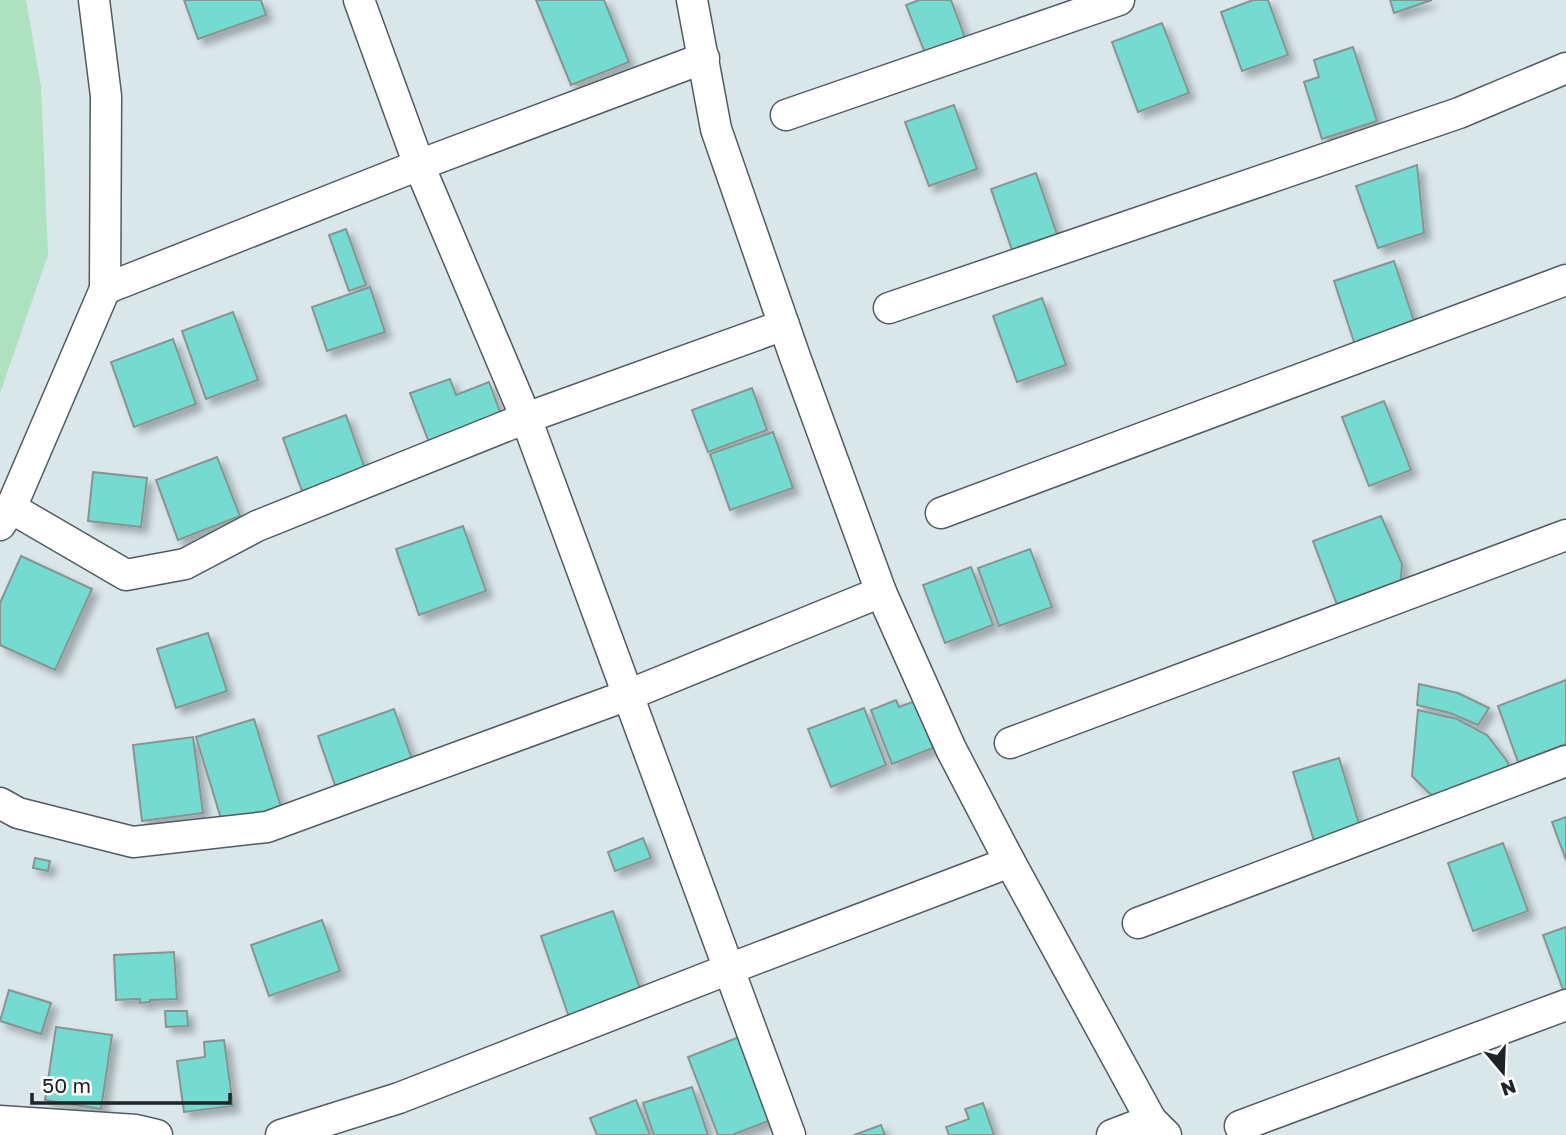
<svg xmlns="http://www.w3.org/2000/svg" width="1566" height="1135" viewBox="0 0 1566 1135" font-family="'Golos Text',sans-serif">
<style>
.green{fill:#ade1bf}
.building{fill:#75dad0;stroke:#879492;stroke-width:2;filter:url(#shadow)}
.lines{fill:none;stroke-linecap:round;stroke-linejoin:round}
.street-casing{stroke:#515c60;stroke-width:33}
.street{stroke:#fff;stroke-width:30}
</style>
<defs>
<filter id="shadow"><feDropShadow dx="6" dy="6" stdDeviation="3.5" flood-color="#0004"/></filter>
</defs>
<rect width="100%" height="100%" fill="#d9e6ea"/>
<path class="green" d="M0 0H26L41 87 48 255 0 393Z"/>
<g class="building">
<path d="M184 0H261L266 15 198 39Z"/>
<path d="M536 0H604L629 62 571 85Z"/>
<path d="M919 0H951L967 43 927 58 906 5Z"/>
<path d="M1253 0H1268L1288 55 1242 71 1221 12Z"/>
<path d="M1390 0H1432L1394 13Z"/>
<path d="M1162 23 1189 93 1138 112 1112 42Z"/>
<path d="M1353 47 1377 121 1322 139 1304 82 1319 77 1314 60Z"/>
<path d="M954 105 977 169 929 186 905 122Z"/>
<path d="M1417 165 1424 233 1378 248 1356 186Z"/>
<path d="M1036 173 1058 237 1013 253 991 189Z"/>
<path d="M346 229 366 285 349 291 329 235Z"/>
<path d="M1394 261 1417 330 1357 351 1334 281Z"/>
<path d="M370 287 385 332 327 351 312 307Z"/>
<path d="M1042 298 1066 365 1017 382 993 316Z"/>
<path d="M233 312 258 380 206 399 182 331Z"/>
<path d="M173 339 196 404 134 427 111 362Z"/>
<path d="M450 379 456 395 489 382 504 423 432 450 410 393Z"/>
<path d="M752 388 767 430 708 452 692 410Z"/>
<path d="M1384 401 1411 470 1369 486 1342 417Z"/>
<path d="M346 415 365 469 302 491 283 438Z"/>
<path d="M773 432 793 488 730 510 710 454Z"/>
<path d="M217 457 240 516 178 540 156 480Z"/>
<path d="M93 472 147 478 141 527 88 521Z"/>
<path d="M1381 516 1402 564 1400 588 1339 610 1313 541Z"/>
<path d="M463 526 486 591 419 615 396 549Z"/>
<path d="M1030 549 1052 607 999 626 978 568Z"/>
<path d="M21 556 92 589 55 670 0 645V603Z"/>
<path d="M971 567 993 625 945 643 923 585Z"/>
<path d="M208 633 227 691 176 708 157 649Z"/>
<path d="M1566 680V744L1518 762 1498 706Z"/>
<path d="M1419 684 1458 693 1489 708 1478 725 1450 713 1417 705Z"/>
<path d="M896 700 899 707 915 701 933 748 892 764 871 710Z"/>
<path d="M864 708 886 765 831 787 808 729Z"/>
<path d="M394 709 413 762 336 788 318 736Z"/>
<path d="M1418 710 1457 719 1487 735 1507 761 1512 778 1442 802 1428 792 1412 776Z"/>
<path d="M254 719 281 807 223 825 196 737Z"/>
<path d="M193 737 203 813 142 821 133 745Z"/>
<path d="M1339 758 1361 830 1315 844 1293 772Z"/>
<path d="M1566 817V860L1552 822Z"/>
<path d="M643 838 651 858 615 871 608 852Z"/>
<path d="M1503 843 1528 911 1473 931 1448 863Z"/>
<path d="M35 858 50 861 48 871 33 868Z"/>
<path d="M613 911 641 992 569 1017 541 936Z"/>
<path d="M322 920 340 971 269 996 251 945Z"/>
<path d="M1566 927V991L1564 992 1543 935Z"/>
<path d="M174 952 177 999 150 1000V1002L140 1003V999H136L116 1000 114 955Z"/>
<path d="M9 990 51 1003 41 1034 0 1021Z"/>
<path d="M165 1011H187L188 1026 166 1027Z"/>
<path d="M56 1027 112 1035 101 1109 45 1100Z"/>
<path d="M739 1037 771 1120 732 1135H718L688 1057Z"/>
<path d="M224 1040 233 1106 184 1112 177 1061 205 1057 204 1042Z"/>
<path d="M692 1087 708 1135H654L643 1103Z"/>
<path d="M636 1100 650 1135H597L590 1118Z"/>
<path d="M983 1103 994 1135H949L946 1127 969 1119 965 1109Z"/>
<path d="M881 1125 885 1135H854Z"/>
</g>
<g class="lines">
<defs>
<g id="street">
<path d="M359 0 419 165 526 418 790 1135"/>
<path d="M692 0 716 129 795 357 881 592 951 749 1010 862 1151 1120 1166 1135"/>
<path d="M786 115 1119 0"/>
<path d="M105 289 419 165 704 58"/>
<path d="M889 308 1459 113 1566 68"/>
<path d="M11 508 105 289 106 96 94 0"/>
<path d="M941 513 1566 280"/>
<path d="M0 525 11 508 126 575 185 564 257 526 526 418 784 325"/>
<path d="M1010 743 1566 535"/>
<path d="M0 803 18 813 133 842 267 827 628 695 881 592"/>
<path d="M1138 923 1566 761"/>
<path d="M0 1121 136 1130 157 1135"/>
<path d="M1240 1126 1566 1005"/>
<path d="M281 1135 399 1098 729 969 1010 862"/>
<path d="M1112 1135 1151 1120"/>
</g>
</defs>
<use href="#street" class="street-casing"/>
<use href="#street" class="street"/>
</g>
<g transform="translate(1503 1072) rotate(161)" stroke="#ffffff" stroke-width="5" paint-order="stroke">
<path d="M0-5L12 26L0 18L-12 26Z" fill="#1f2426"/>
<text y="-10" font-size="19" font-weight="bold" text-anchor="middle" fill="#1f2426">N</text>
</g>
<path d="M32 1093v10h198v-10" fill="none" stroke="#1f2426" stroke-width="3.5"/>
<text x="42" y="1093" font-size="21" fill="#1f2426" stroke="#ffffff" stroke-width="5" paint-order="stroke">50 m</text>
</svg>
